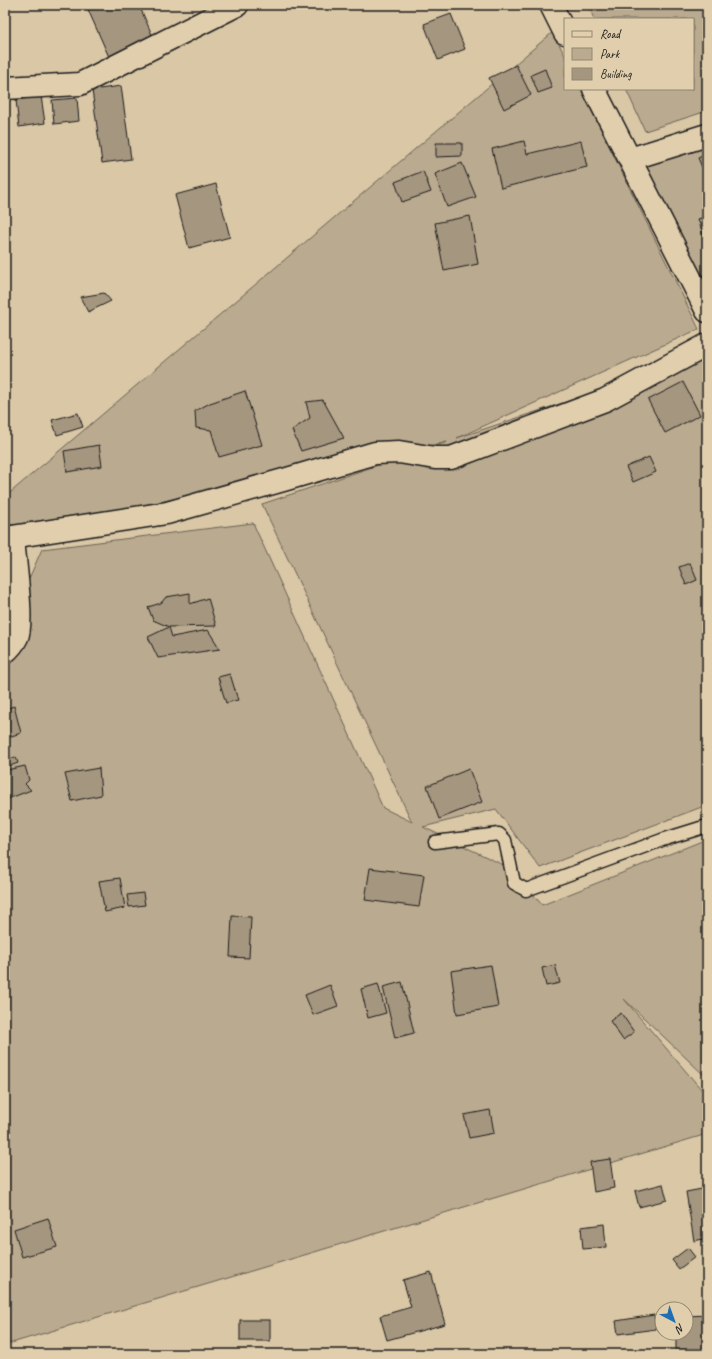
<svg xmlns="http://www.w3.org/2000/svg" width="712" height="1359" viewBox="0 0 712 1359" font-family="Caveat,sans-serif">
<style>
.green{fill:#baaa8f;stroke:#6b6356}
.building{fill:#a5967f;stroke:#1c1c1c}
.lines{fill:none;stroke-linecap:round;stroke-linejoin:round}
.service-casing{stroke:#1c1c1c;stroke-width:15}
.minor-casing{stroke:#1c1c1c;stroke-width:25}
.tertiary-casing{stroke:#1c1c1c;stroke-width:25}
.service{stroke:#e1ceac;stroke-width:12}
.minor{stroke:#e1ceac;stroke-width:22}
.tertiary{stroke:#e1ceac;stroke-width:22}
</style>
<rect width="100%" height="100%" fill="#d9c7a6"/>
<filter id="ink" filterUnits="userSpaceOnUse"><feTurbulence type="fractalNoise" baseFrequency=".025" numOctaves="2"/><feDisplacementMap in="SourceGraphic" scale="8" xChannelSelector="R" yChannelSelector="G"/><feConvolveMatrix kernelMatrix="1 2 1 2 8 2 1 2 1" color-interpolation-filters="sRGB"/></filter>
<g filter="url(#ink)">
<g class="green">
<path d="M588 5H707V111L645 131 626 89H693V19H594Z"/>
<path d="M553 32 565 56V89H581L699 329 457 438 707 355V805L540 868 496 809 423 827 512 869 542 905 707 839V1078L624 999 707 1096V1134L5 1345V633L42 549 253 523 383 808 412 822 262 504 447 442 5 534V497Z"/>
<path d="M707 141V304L630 159Z"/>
</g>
<g class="building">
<path d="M86 5H139L153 37 109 57Z"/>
<path d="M451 14 465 49 438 60 424 24Z"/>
<path d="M516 65 531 95 504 109 489 78Z"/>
<path d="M545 69 552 88 538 93 531 75Z"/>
<path d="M121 86 131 159 102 163 92 90Z"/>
<path d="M41 96 45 123 19 127 16 100Z"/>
<path d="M77 98 79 121 54 124 52 100Z"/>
<path d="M524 141 527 154 581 141 587 167 501 188 492 149Z"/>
<path d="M436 143H462V156L436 157Z"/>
<path d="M707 154V179L698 158Z"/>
<path d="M462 163 476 197 447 207 435 174Z"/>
<path d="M423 171 431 192 402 202 395 182Z"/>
<path d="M216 184 230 237 189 248 175 195Z"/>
<path d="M470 216 478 264 444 271 435 223Z"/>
<path d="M707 216V244H706L698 219Z"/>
<path d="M104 293 111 301 88 312 80 297Z"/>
<path d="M683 382 700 415 665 433 648 400Z"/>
<path d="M245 391 262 445 219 457 211 430 196 428 195 411 210 403Z"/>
<path d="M323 400 344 438 301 451 292 430 310 418 306 402Z"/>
<path d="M78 413 83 427 57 435 52 420Z"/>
<path d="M99 445 102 466 67 472 64 451Z"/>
<path d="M649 457 656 472 633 482 626 467Z"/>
<path d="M690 563 697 580 686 585 679 567Z"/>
<path d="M190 593V604L208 598 216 626 169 627 153 620 148 607 161 603 166 597Z"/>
<path d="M169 627 172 637 208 630 220 649 158 658 148 637Z"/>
<path d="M230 674 238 700 226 703 218 677Z"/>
<path d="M14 706 21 733 5 738V709Z"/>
<path d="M16 757 18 763 7 767V770L25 766 29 780 25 784 31 790 5 800V760Z"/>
<path d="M99 768 101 795 72 801 65 774Z"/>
<path d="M469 769 482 802 439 819 427 786Z"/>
<path d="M370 868 424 875 419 907 365 900Z"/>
<path d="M120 878 125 908 105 912 99 881Z"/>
<path d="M143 893 145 905 129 907 127 895Z"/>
<path d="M232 916 251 917 249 958 230 957Z"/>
<path d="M491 965 498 1007 457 1014 451 971Z"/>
<path d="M555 965 560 983 546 986 542 968Z"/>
<path d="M402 982 414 1033 395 1038 383 987Z"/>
<path d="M378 984 386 1013 368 1018 361 989Z"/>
<path d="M330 985 338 1006 313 1015 305 995Z"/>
<path d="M621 1013 634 1032 623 1040 610 1021Z"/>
<path d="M490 1110 494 1133 469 1138 464 1115Z"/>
<path d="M610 1159 614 1188 594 1192 590 1162Z"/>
<path d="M663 1184 667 1200 639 1207 635 1191Z"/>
<path d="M707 1188V1238L694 1241 686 1192Z"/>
<path d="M48 1218 57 1247 22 1257 14 1229Z"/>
<path d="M604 1224 606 1247 583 1249 581 1227Z"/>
<path d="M688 1248 695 1257 679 1269 672 1260Z"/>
<path d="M431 1272 445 1324 387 1340 380 1316 411 1307 403 1280Z"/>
<path d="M654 1315 656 1329 618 1334 616 1321Z"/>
<path d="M707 1315V1354H676V1333H686V1316Z"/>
<rect x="240" y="1320" width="30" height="21"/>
</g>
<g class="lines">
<defs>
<path id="service" d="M435 842 499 834 505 840 514 883 526 890 662 840 707 826"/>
<g id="minor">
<path d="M5 88 80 84 237 5"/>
<path d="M630 159 707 135"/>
<path d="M5 538 167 513 287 479 375 453 399 452 435 458H451L605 400 707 345"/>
<path d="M5 652C10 648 14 643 17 637 24 623 14 557 13 537"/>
</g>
<g id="tertiary">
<path d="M551 5 565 33"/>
<path d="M594 89 707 311"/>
</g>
</defs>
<use href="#service" class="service-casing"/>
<use href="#minor" class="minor-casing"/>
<use href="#tertiary" class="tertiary-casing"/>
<use href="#service" class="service"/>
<use href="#minor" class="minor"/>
<use href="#tertiary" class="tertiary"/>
</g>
</g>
<rect width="712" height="1359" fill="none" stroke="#e1ceac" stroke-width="20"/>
<rect x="10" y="10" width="692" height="1339" fill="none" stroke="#1c1c1c" stroke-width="1.5" filter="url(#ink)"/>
<rect x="564" y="18" width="130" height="72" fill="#e1ceac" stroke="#928772"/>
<rect x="572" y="31" width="20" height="6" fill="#e1ceac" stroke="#928772"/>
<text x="600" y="38" font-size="12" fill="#1c1c1c">Road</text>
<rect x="572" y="48" width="20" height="12" fill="#baaa8f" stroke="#928772"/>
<text x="600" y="58" font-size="12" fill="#1c1c1c">Park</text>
<rect x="572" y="68" width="20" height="12" fill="#a5967f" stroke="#928772"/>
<text x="600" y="78" font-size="12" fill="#1c1c1c">Building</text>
<g transform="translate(674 1321) rotate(139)"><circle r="19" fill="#e1ceac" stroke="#928772"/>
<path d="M0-3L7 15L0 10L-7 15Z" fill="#1f6fb2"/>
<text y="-6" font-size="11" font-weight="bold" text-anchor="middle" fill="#1c1c1c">N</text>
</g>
</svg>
